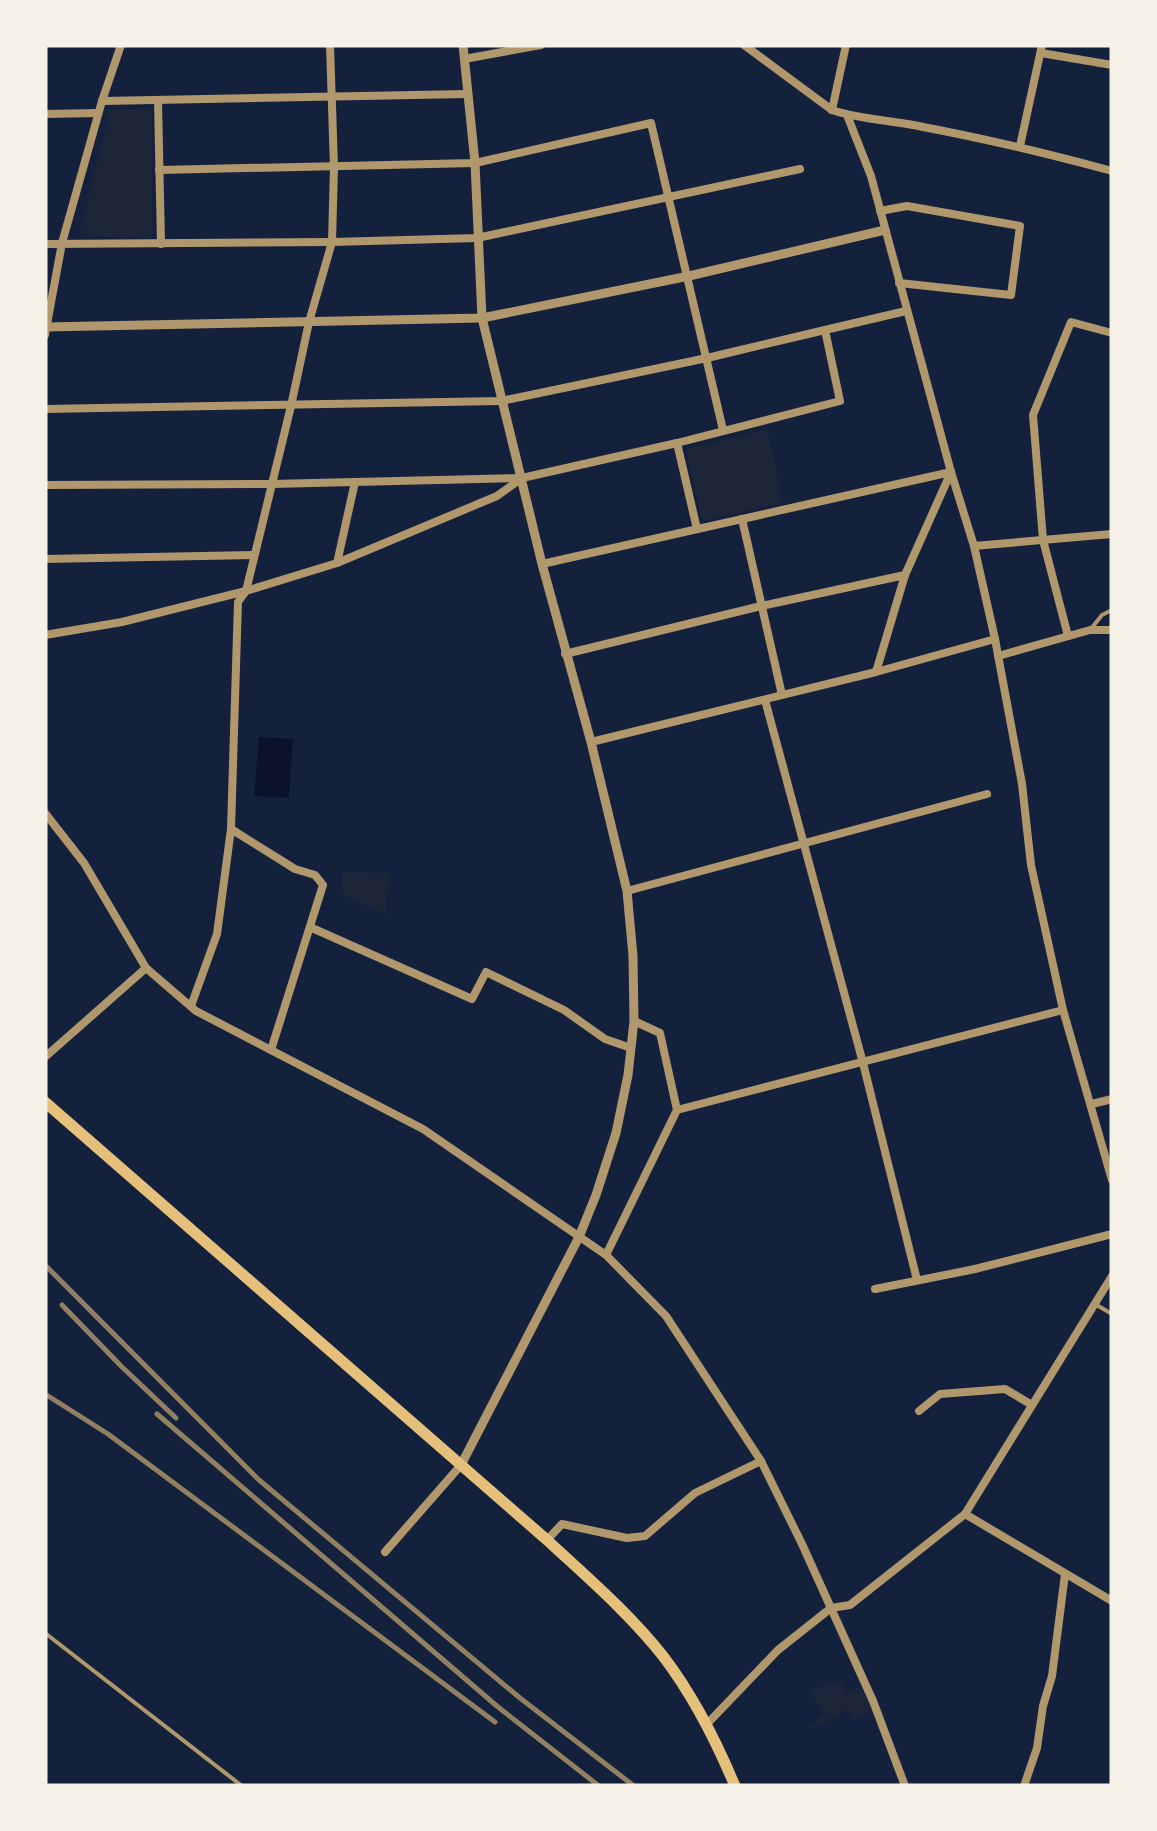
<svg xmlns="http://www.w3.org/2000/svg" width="1157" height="1831" viewBox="0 0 1157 1831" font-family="'Varela Round',sans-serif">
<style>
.green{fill:#1d2539}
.water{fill:#0b132b}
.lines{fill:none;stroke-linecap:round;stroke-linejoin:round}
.service{stroke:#b1986c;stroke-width:4}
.minor{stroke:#b1986c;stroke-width:8}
.tertiary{stroke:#b1986c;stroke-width:9}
.trunk{stroke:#e5c07b;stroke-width:11}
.rail{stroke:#918062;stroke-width:5}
</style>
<rect width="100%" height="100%" fill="#14213d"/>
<g class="green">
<path d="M152 107V238L89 236 80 232 110 110Z"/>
<path d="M767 429 783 503 702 521 686 449Z"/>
<path d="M342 872 388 873 386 914 343 895Z"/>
<path d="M840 1680 847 1693 860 1688 870 1702 872 1710 854 1720 848 1709 811 1729 809 1727 825 1714 810 1691Z"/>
</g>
<path class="water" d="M259 737 293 739 289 798 254 796Z"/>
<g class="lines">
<g class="service">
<path d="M1090 630 1102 615 1112 610"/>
<path d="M1095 1304 1112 1314"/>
<path d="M45 1633 242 1786"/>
</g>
<g class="minor">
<path d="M744 45 832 110C861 120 893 120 923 127 987 139 1049 154 1112 171"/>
<path d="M1041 53 1112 65"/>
<path d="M464 59 541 45"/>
<path d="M102 101 467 94"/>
<path d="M158 101 161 244"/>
<path d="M832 110 846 45"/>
<path d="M45 114 98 113"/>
<path d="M847 115 871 176 951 472 974 546 995 639 1022 784 1031 865 1063 1010 1112 1180"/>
<path d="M1020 146 1042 45"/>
<path d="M159 170 475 163 651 123 723 430"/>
<path d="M880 211 907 206 1020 226 1011 295 899 283"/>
<path d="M45 244 332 242 477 238 800 169"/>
<path d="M45 335 62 243 102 101 121 45"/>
<path d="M45 409 501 401 707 358 825 330"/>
<path d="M677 443 697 529"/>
<path d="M45 485 272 484 522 478 677 443 840 401 825 330 906 311"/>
<path d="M742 519 782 695"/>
<path d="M974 546 1112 534"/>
<path d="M45 559 254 555"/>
<path d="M337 563 355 482"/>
<path d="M542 564 951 472"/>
<path d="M45 635 122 622 246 591 337 563 497 496 522 478"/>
<path d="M1068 636 1043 540 1033 415 1071 322 1112 333"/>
<path d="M565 654 761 606 905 575"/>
<path d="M998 656 1090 630H1112"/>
<path d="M876 672 905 575 951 472"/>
<path d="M765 700 863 1063 917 1280"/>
<path d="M591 742 876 672 995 639"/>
<path d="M45 813 84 863 146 968 196 1011 423 1129 606 1255 666 1316 761 1461 802 1544 873 1701 905 1786"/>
<path d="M627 891 987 794"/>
<path d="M312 928 472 999 486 972 564 1010 605 1039 631 1048"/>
<path d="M191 1006 217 934 231 829"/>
<path d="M634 1021 660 1033 677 1110 1063 1010"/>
<path d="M271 1050 323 885 315 875 295 869 231 829 238 602 246 591 291 406 309 322 332 242 334 167 330 45"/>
<path d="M45 1057 146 968"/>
<path d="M1092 1104 1112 1099"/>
<path d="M606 1255 677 1110"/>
<path d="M875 1289 975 1269 1112 1234"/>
<path d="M919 1411 940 1394 1005 1389 1032 1405"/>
<path d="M965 1514 1112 1601"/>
<path d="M547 1540 562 1524 627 1538 645 1536 695 1493 761 1461"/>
<path d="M385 1552 461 1465"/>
<path d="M706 1725 778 1650 831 1608 850 1605 965 1514 1112 1276"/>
<path d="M1024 1786 1037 1748 1043 1706 1052 1676 1065 1574"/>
</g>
<g class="tertiary">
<path d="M45 327 482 318 689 276 885 230"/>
<path d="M461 1465 579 1237 596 1195 616 1133 628 1075 634 1021 633 956 627 891 591 742 542 564 482 318 475 163 463 45"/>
</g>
<path class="trunk" d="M45 1102 547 1540C587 1577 629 1613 663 1656 692 1694 717 1743 735 1786"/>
<g class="rail">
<path d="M45 1265 259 1480 520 1698 634 1786"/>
<path d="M62 1305 121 1366 176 1418"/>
<path d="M45 1394 108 1434 495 1722"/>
<path d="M157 1414 498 1707 599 1786"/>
</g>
</g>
<rect width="1157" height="1831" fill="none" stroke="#f6f1e7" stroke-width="95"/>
</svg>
